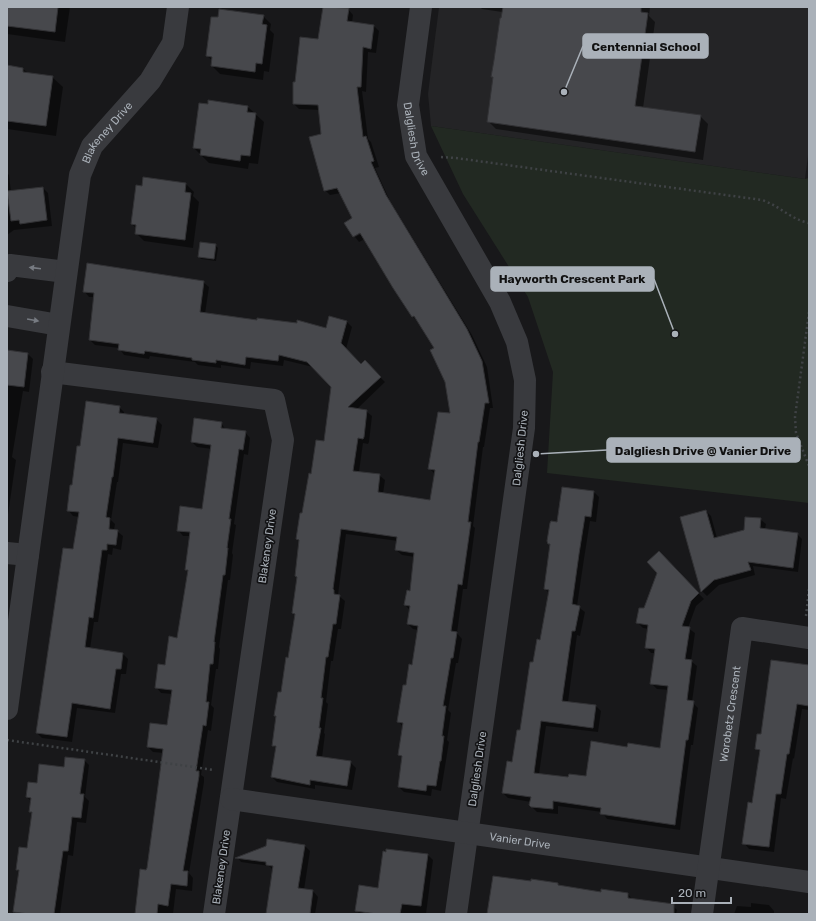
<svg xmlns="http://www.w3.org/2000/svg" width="816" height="921" viewBox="0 0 816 921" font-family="Rubik,sans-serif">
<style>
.built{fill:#242426}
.green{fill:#222922}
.shadow{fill:#0007}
.building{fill:#47484c;stroke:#323235}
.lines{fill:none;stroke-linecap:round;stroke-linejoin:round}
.path{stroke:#3f4245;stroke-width:2.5;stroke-dasharray:2 3;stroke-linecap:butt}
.minor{stroke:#393a3e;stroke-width:22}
.oneway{fill:#777b82}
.labels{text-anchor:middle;stroke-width:3.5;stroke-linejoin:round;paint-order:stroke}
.street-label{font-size:11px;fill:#aab1b9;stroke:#131315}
.leader{fill:none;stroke:#aab1b9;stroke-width:1.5}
.callout-dot{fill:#aab1b9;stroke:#131315;stroke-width:1.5}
.callout{fill:#aab1b9;stroke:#aab1b9;stroke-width:1.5}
.callout-label{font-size:12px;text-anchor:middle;font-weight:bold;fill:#111}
</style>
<rect width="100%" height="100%" fill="#18181a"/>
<path class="built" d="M439 7H809V148L805 179 431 126 428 94Z"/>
<path class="green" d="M431 126 805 179 809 178V503L547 473 553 372 528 297 463 194Z"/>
<g class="shadow">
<path d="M7 7H70L65 42 7 34Z"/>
<path d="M324 7 348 9 353 15 352 23 374 26 379 31 376 53 368 52 366 92 362 91 368 139 371 142 379 167 375 168 390 201 472 335 487 367 493 408H490L484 447H483L473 526 475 528 467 589H463L457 633 462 639 458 663H456L448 710 451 713 447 740 449 742 441 791 432 789 431 796 404 792 399 787 403 758 399 755 403 727 398 721 413 666 418 630 413 629 408 624 410 610 405 605 411 592 415 557 402 555 396 550 398 541 346 534 338 595 345 601 341 629H338L333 661H331L326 702 328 704 324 733 325 734 322 758 350 762 356 768 352 790 315 785V789L277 782 272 777 277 749 273 745 277 717 275 716 289 659 296 616 293 613 298 578 296 576 300 542 297 539 312 475 325 442 332 387 313 367 284 360 283 366 251 362 250 369 221 365V368L198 365 195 362 150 356 149 359 124 355 119 348 95 345 90 340 94 297H89L84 291 203 282 209 287 205 314 327 329 347 322 352 327 346 349 362 365 365 362 385 382 356 410 366 411 372 416 369 442 368 444 363 443 359 472 379 475 385 480 383 494 431 501 435 474 429 468 451 414 446 381 435 349 419 322 413 317 394 287 365 239 359 242 355 237 365 232 353 219 341 193 330 195 325 190 322 134 320 110 299 109 294 104 319 40Z"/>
<path d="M480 7H650L649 16 655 22 643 108 700 116 708 124 703 160 496 129 488 121 494 78 492 76 502 12 482 9Z"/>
<path d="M263 16 271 24 270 30 274 34 269 72 264 71 263 80 220 74 212 66 213 61 207 56Z"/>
<path d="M7 66 23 69 28 73 52 77 63 87 56 136 7 129Z"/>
<path d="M248 107 264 122 258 164 249 163 248 169 209 163 194 148Z"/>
<path d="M7 173 9 175 11 192 43 188 48 193 52 226 14 230 7 235Z"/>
<path d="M186 184 194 192 193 196 199 202 193 248 144 241 136 233 137 229 132 224 143 187Z"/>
<path d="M215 245 218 248 216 261 201 259 199 257Z"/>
<path d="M7 351 28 354 33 359 29 392 23 391 12 457 16 460 7 521Z"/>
<path d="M119 407 124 412V415L156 419 162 425 158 448 123 443 118 482H117L111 520 115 524 114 530 117 531 123 536 121 550 113 548 112 555 108 554 98 622H94L90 649 123 654 128 659 126 674H121L115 713 77 708 72 742 42 738 37 733 74 551 79 517 73 516 68 510 81 447Z"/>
<path d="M221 423 226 430 245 432 250 438 248 455 244 454 234 524 236 525 232 553 233 555 230 580H228L219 647 220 649 218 669H216L211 705 214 708 211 731 208 730 201 775 204 777V782L189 873 193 878 192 891 176 889 173 914H135L148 868 164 753 153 752 148 747 168 727 172 694 161 693 156 687 178 639 189 573 186 569 190 536H183L178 530 203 510 212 449 197 447 192 442Z"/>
<path d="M594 492 599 497 596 522 590 521 584 559 577 606 585 612 580 636 577 635 568 702 596 706 601 711 598 732 546 726 539 774 569 779 587 777 628 748 661 749 669 690 657 689 651 683 656 653H651L646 647 649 629 643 628 638 623 645 609 658 572 659 553 704 599 696 606 688 628 695 633 691 661 697 666 692 702 698 708 693 745H691L680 830 607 819 602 812 558 806V814L537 812 530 805 531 802 508 798 503 793 513 763 521 731 533 663 540 641 549 593 545 589 551 545 549 543 558 523Z"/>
<path d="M706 511 711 516 717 538 745 530 760 519 766 524 765 529 797 534 802 539 798 572 753 566 755 575 719 585 707 596 702 591 681 518Z"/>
<path d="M809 666V710L802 709 794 759 793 758 786 799 781 798 774 852 749 849 744 843 753 804 761 753 756 748 762 735Z"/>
<path d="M84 760 89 765 85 797 89 801 86 823 77 822 73 856 68 855 60 914H14L19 872 17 870 28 849 33 814 30 811 32 802 27 797 37 785 65 768Z"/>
<path d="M305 846 310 851 304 890 313 891 318 897 315 914H267L273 870 269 866 241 862 237 857Z"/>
<path d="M428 855 433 860 426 914H360L356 910 379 889Z"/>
<path d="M558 884 561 887 602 893 628 894 633 900 672 905 677 910 676 914H489Z"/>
<path d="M751 903 769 905 774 911V914H734L737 906 751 907Z"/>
</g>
<g class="building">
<path d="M7 7H58L55 32 7 26Z"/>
<path d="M323 7 349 8 347 21 374 25 371 49 363 47 361 87H357L363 137 366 136 374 161 371 162 386 195 467 329 482 361 489 403H485L479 442H478L468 522H471L462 585 458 584 451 631 457 632 453 658H451L443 706H446L442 736H444L441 761H440L436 786 427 785 426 791 398 787 402 756 398 755 403 723 397 722 403 685H406L409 664 412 665 418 626 407 624 410 606 404 605 407 590 410 591 414 553 395 550 397 537 341 529 333 589 334 590V594L340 595 336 624H333L328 657H326L321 698H323L319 728H321L316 756 351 761 347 786 310 780V785L271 777 276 746H272L276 716H274L278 692H281L286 657 288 658 295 614 292 613 297 577 295 576 299 540 296 539 300 513H302L309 473 311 474 316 440 324 441 331 387 307 362 279 355 278 361 246 357 245 365 216 360V363L192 360V358L145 351 144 354 118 350 119 344 89 340 94 293 83 292 87 263 204 281 200 312 257 320V318L297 323V320L326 328 329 316 347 321 341 343 361 364 365 360 381 377 348 407 367 410 364 437 363 439 358 438 353 471 380 474 378 492 430 500 435 470 428 469 438 412 450 413 445 382 430 350 434 348 414 316 412 317 393 288 360 233 353 237 344 223 352 218 337 188 324 191 309 137 321 134 318 105 293 104V82H295L300 37 318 39Z"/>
<path d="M503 7H641V12L648 13 635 106 701 115 695 152 487 122 493 77H491L494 60 500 18H501Z"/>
<path d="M219 9 264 15 262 24 267 25 262 64 256 63 255 72 211 66 212 57 206 56 211 17H218Z"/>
<path d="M7 65 23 68V72L53 76 46 126 7 121Z"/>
<path d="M208 100 248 106 247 112 256 113 250 156 241 155 240 161 200 155 201 149 193 148 199 103 208 104Z"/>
<path d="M143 177 186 183 185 192 191 193 185 240 135 234 136 225 131 224 136 185 142 186Z"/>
<path d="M43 187 47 220 20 224 19 220 11 221 7 191Z"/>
<path d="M200 242 216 244 214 259 198 257Z"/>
<path d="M7 350 28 353 24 387 7 385Z"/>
<path d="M86 401 120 406 119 413 157 418 153 443 118 438 113 477H112L106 517 110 518 109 529 118 530 116 545 107 544V550H102L93 618 89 617 85 647 123 653 121 669H116L110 709 72 703 67 737 36 733 63 548 73 549 79 512 67 511 70 485H72L77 446H80Z"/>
<path d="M194 418 222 422 221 428 246 431 243 450 239 449 229 519H231L227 548H228L225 575H223L214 642H215L213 664H210L206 702H209L206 726 203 725 196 771H199V776L183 871H188L187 886 171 884 168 906 158 904 157 914H135L140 869 146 870 147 868 163 749 147 747 150 723 167 725 172 690 155 688 158 664 165 665 169 636 177 638 188 570H185L190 532 177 531 180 506 202 509 211 445 191 442Z"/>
<path d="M562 487 594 491 591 517 585 516 579 554 572 604 580 606 575 631H572L562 701 596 705 593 728 541 721 534 773 568 777 569 774 586 776 591 741 627 747 628 743 660 748 668 686 650 684 655 649 645 648 648 625 636 623 639 608H644L657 573 647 562 659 551 699 593 691 601 682 626 690 627 685 659 692 660 687 700 694 701 688 740H686L675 825 600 814 601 808 553 801V809L531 807 529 805 531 797 502 793 507 761 512 762 517 730H520L530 662H533L537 639 540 640 549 590 544 589 550 544H548L547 541 550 523 551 521 557 522Z"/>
<path d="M706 510 714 538 744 530 745 517 761 518 760 528 798 533 793 568 748 562 751 570 714 580 701 592 680 517Z"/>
<path d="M771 660 809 665V706L797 704 789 754H787L781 794H776L769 847 742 844 748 802 752 803 760 750 755 749 757 734H761Z"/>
<path d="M65 757 85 759 80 794H84L81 818 72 817 68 851H63L54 914H29L13 912 19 870H16L19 847 27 848 32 812H29L31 798 26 797 28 782 37 783 39 764 64 767Z"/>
<path d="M267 839 305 845 298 888 313 890 310 914H266L273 866 266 865V862L235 858 266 846Z"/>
<path d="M386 849 428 854 421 906 402 904 400 914H377L355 911 359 885 378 888 383 851 386 852Z"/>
<path d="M493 876 531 881V879L558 883V885L601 892V889L628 893V898L674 904V914H487Z"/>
</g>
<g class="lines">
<g class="path">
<path d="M441 157 456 158 762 200C780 206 790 219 809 223"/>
<path d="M809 312 795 417 796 433 809 466"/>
<path d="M806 616 809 589"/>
<path d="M7 740 214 770"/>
</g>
<g class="minor">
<path id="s1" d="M421 7 408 105 416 156 500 302 517 342 525 380 524 428 456 914"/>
<path d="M7 271 10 265 66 272"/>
<path d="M7 316 59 325"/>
<path d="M52 372 274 400 283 440 214 914"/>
<path d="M7 553 28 555"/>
<path id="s2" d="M7 709 80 175 92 146 150 81 173 43 178 7"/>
<path id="s3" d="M231 799 809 882"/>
<path id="s4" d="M702 914 742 628 809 638"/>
</g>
</g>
<defs><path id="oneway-solid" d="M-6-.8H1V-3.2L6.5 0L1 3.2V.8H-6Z"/></defs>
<g class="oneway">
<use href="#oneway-solid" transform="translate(35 268) rotate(-173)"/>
<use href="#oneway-solid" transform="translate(33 320) rotate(10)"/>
</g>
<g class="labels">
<g class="street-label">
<text dy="4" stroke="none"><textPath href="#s2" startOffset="590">Blakeney Drive</textPath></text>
<text dy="4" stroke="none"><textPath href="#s1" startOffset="134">Dalgliesh Drive</textPath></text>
<text transform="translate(520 448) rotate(-84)" y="4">Dalgliesh Drive</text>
<text transform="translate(267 546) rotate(-82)" y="4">Blakeney Drive</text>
<text dy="4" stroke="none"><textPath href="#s4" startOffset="202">Worobetz Crescent</textPath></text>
<text transform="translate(477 769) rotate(-82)" y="4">Dalgliesh Drive</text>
<text dy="4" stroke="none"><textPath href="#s3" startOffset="292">Vanier Drive</textPath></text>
<text transform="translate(221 867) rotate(-82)" y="4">Blakeney Drive</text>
</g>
</g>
<path class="leader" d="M564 92L583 46M675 334L654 279M536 454L607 450"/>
<g class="callout-dot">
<circle cx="564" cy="92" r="4"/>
<circle cx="675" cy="334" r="4"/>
<circle cx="536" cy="454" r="4"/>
</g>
<g class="callout">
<rect x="583" y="34" width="125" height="24" rx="4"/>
<rect x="491" y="267" width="163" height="24" rx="4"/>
<rect x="607" y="438" width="193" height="24" rx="4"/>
</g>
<g class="callout-label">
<text x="646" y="51">Centennial School</text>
<text x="572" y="283">Hayworth Crescent Park</text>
<text x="703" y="455">Dalgliesh Drive @ Vanier Drive</text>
</g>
<rect width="816" height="921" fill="none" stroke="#aab1b9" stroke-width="16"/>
<path d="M672 897v6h59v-6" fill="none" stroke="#aab1b9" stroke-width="2"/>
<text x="678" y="897" font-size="12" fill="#aab1b9" stroke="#131315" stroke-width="3" paint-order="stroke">20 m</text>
</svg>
